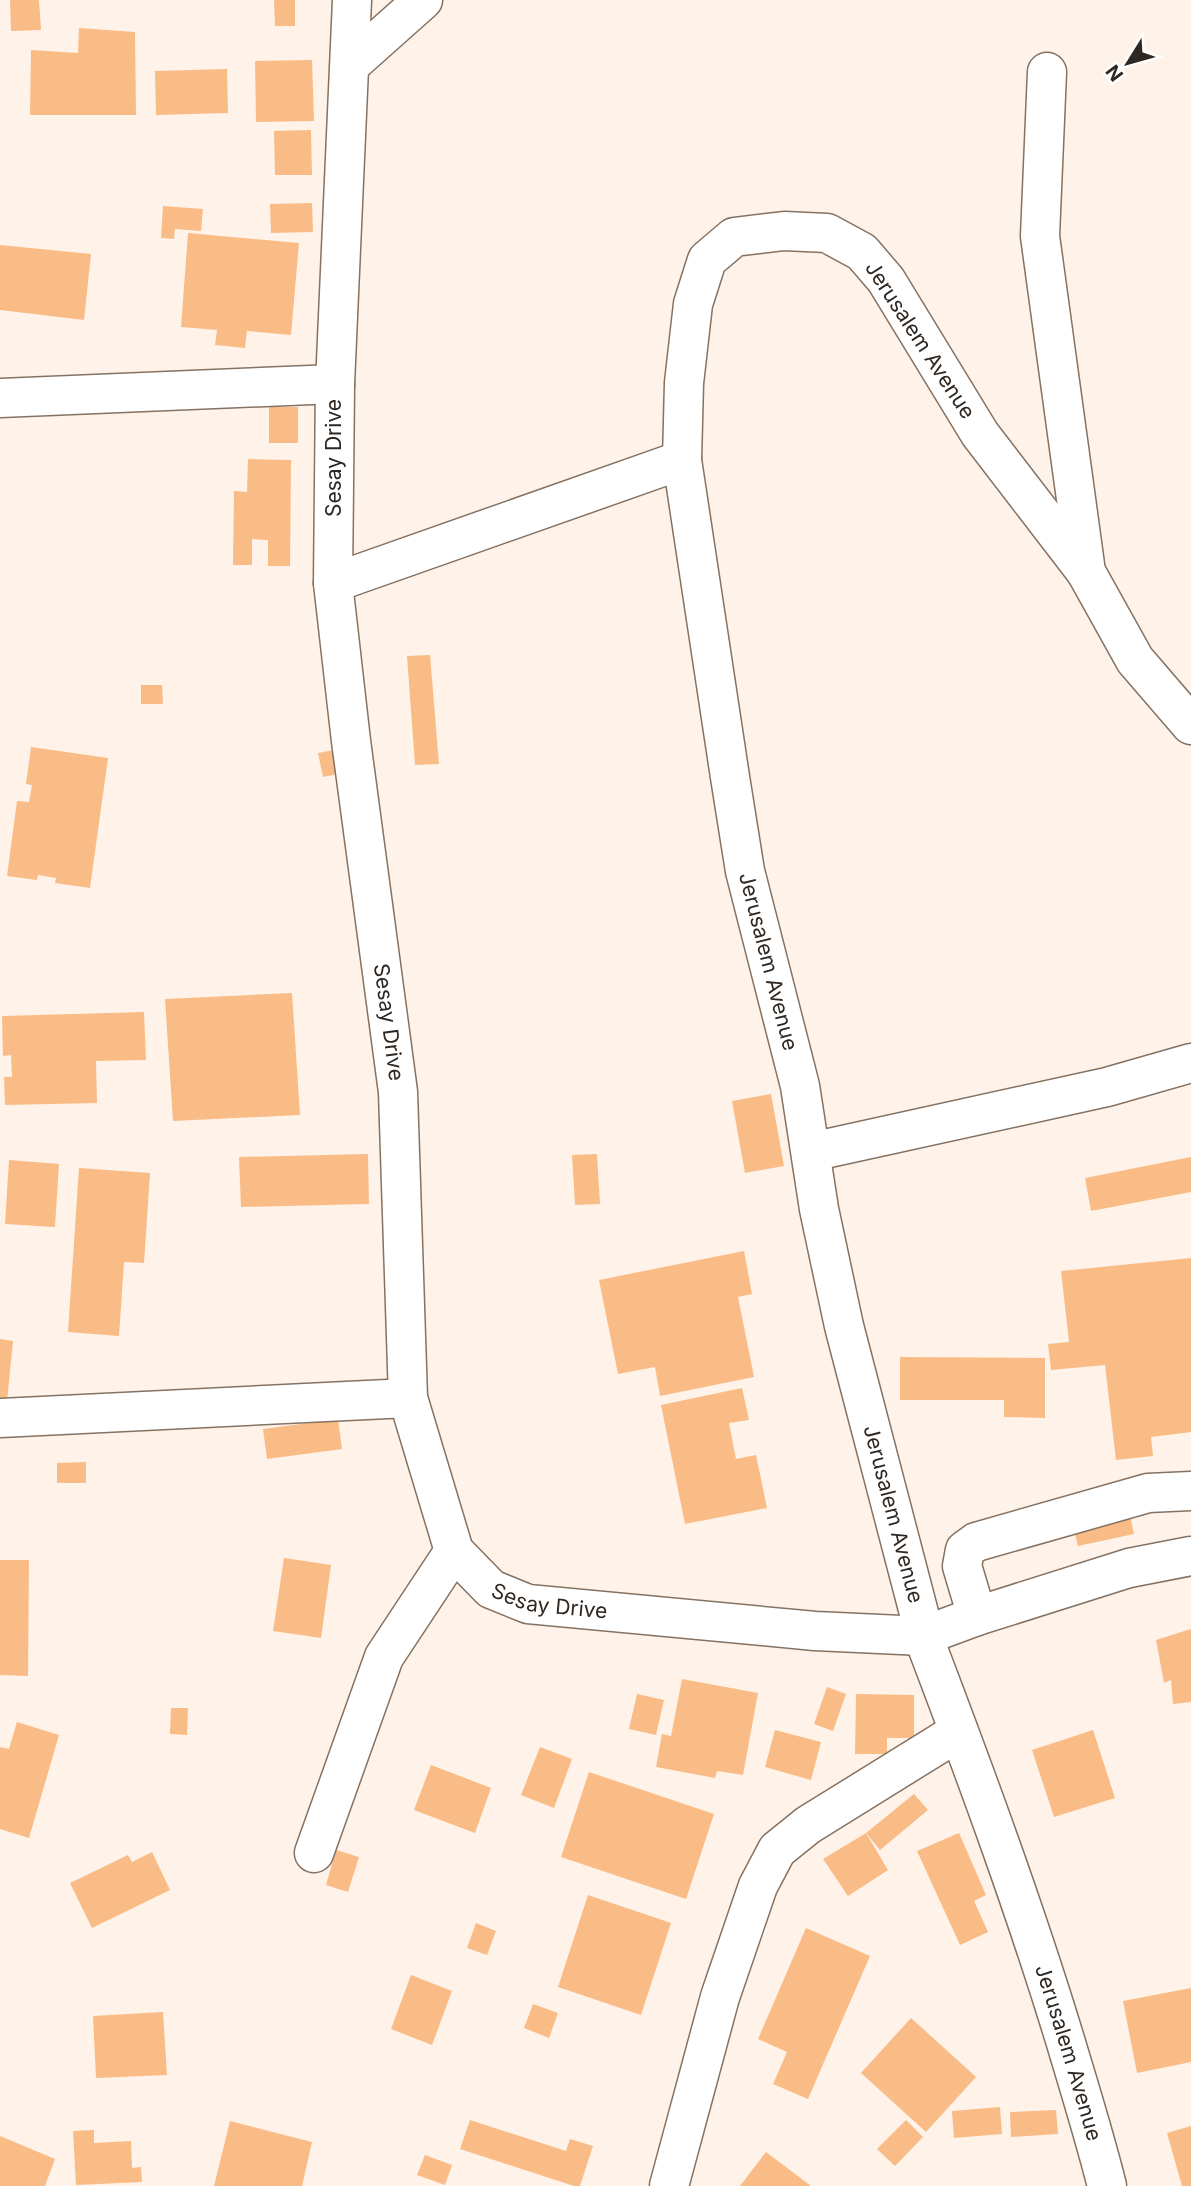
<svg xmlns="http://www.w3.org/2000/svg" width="1191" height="2186" viewBox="0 0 1191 2186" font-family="Inter,sans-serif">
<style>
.building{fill:#fabc86}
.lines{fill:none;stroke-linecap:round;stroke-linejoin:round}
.minor-casing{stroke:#847263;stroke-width:41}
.minor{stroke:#fff;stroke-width:38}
.labels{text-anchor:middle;stroke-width:7;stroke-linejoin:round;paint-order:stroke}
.street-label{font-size:21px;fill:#2f2721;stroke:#fff}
</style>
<rect width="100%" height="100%" fill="#fff2e8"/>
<g class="building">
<path d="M10 0H39L41 30 11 31Z"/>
<path d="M274 0H295V26H275Z"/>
<path d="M79 28 135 32 136 115H30L31 50 78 53Z"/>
<path d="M312 60 314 121 256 122 255 61Z"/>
<path d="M227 69 228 113 156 115 155 71Z"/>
<path d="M311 130 312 175H275L274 131Z"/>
<path d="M312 203 313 232 271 233 270 204Z"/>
<path d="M163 206 203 209 201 231 175 229 174 239 161 238Z"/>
<path d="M188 233 299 243 291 335 247 331 245 348 215 345 217 330 181 327Z"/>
<path d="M0 245 91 254 84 320 0 310Z"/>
<rect x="269" y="407" width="29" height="36"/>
<path d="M248 459 291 460 290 566H268V540L252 539V565H233L234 491 247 492Z"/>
<path d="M430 655 439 764 415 765 407 656Z"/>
<path d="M141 685H162L163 704H141Z"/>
<path d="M31 747 108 758 90 888 55 883 56 878 38 875 37 880 7 876 17 801 29 802 32 785 26 784Z"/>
<path d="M339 749 343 773 323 777 318 753Z"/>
<path d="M292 993 300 1115 173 1121 165 999Z"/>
<path d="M144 1012 146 1060 96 1061 97 1103 5 1105 4 1077H12L11 1055 3 1056 2 1016Z"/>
<path d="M771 1094 784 1166 745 1173 732 1101Z"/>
<path d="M368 1154 369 1204 241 1207 239 1157Z"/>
<path d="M597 1154 600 1204 575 1205 572 1155Z"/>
<path d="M1191 1157V1192L1091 1211 1085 1178Z"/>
<path d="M9 1160 59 1164 55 1227 5 1224Z"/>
<path d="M79 1168 150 1173 144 1263 124 1262 119 1336 68 1332Z"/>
<path d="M744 1251 752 1294 738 1297 754 1377 660 1396 655 1367 618 1374 599 1280Z"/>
<path d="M1191 1258V1432L1151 1437 1153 1456 1116 1460 1105 1365 1051 1370 1048 1344 1069 1342 1061 1271Z"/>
<path d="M0 1339 13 1341 7 1401 0 1400Z"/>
<path d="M900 1357 1045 1358V1418L1004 1417V1400H900Z"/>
<path d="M742 1388 749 1420 729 1423 736 1459 756 1455 767 1508 685 1524 661 1405Z"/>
<path d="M338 1419 342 1449 267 1459 263 1429Z"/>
<path d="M86 1462V1483H57V1463Z"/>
<path d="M1129 1511 1134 1534 1078 1546 1072 1523Z"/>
<path d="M284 1558 331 1565 321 1638 273 1631Z"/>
<path d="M0 1560H29L28 1676 0 1675Z"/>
<path d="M1191 1629V1702L1173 1704 1171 1680 1164 1683 1156 1640Z"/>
<path d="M682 1679 758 1693 743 1775 717 1771 715 1778 656 1767 662 1734 671 1736Z"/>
<path d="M827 1687 846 1694 833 1731 814 1724Z"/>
<path d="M637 1694 664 1700 656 1735 629 1729Z"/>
<path d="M856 1694 914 1695V1738H887V1754H855Z"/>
<path d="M171 1708H188L187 1735 170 1734Z"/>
<path d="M17 1722 59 1735 29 1838 0 1829V1747L9 1749Z"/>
<path d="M775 1730 821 1742 811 1780 765 1767Z"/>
<path d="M1093 1730 1115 1798 1054 1817 1032 1750Z"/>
<path d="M540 1747 572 1759 554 1808 521 1795Z"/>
<path d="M431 1765 491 1788 475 1833 414 1810Z"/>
<path d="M589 1772 714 1814 686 1899 561 1857Z"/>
<path d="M914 1794 928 1810 880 1850 866 1833 888 1870 848 1896 823 1859 866 1833Z"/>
<path d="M959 1833 986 1895 974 1901 988 1932 960 1945 917 1851Z"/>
<path d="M336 1850 359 1857 348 1892 326 1885Z"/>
<path d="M152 1852 170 1890 92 1928 70 1883 128 1855 132 1862Z"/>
<path d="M588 1895 671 1923 641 2015 558 1987Z"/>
<path d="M476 1923 496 1931 487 1955 467 1948Z"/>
<path d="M806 1928 870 1956 808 2099 773 2084 787 2052 758 2039Z"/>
<path d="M411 1975 452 1991 432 2045 391 2029Z"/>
<path d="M1191 1988V2062L1137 2073 1123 2001Z"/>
<path d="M533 2004 558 2013 549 2038 524 2028Z"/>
<path d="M163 2012 167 2075 96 2078 93 2016Z"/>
<path d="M911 2018 976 2077 926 2132 861 2073Z"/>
<path d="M1000 2107 1002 2134 954 2138 952 2111Z"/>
<path d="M1056 2110 1058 2134 1011 2137 1010 2112Z"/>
<path d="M470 2120 566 2151 570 2139 593 2146 580 2186H574L460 2149Z"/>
<path d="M906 2120 923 2137 895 2166 877 2149Z"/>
<path d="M230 2121 312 2142 302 2186H214Z"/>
<path d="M1191 2126V2186H1182L1167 2133Z"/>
<path d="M94 2130V2143L131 2141 132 2168 141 2167 142 2182 76 2185 73 2131Z"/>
<path d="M0 2136 55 2159 45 2186H0Z"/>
<path d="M766 2152 811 2186H740Z"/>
<path d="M425 2155 452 2165 445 2185 417 2175Z"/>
</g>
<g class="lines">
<defs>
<g id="minor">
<path id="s1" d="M352 0 335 384 333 583 351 741 398 1092 408 1398 454 1551 491 1589 528 1604 815 1631 923 1636 977 1616 1129 1568 1191 1556"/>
<path d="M350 65 423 0"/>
<path d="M1047 72 1040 236 1086 572 1135 660 1191 725"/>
<path d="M0 398 335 384"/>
<path id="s2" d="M1086 572 980 434 886 280 862 252 827 233 784 231 734 237 707 260 693 304 684 383 682 460 730 777 745 871 800 1086 819 1209 844 1326 920 1617 923 1636C974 1770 1024 1905 1066 2043 1080 2090 1095 2138 1107 2186"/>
<path d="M333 583 682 460"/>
<path d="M811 1152 1107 1087 1191 1063"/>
<path d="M0 1418 408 1398"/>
<path d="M977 1616 962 1566 965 1550 976 1542 1148 1493 1191 1491"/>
<path d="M314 1853 384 1657 454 1551"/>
<path d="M669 2186 720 1997 758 1886 777 1850 808 1825 958 1732"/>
</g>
</defs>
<use href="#minor" class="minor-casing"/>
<use href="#minor" class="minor"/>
</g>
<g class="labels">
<g class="street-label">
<text transform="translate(920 340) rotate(57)" y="7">Jerusalem Avenue</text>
<text transform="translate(334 458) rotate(-90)" y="7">Sesay Drive</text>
<text dy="7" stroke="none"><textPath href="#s2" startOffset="1272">Jerusalem Avenue</textPath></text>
<text dy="7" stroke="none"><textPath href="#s1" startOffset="1026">Sesay Drive</textPath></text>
<text dy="7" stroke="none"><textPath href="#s2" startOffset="1839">Jerusalem Avenue</textPath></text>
<text dy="7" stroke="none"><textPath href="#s1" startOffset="1676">Sesay Drive</textPath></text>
<text dy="7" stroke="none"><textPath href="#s2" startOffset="2406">Jerusalem Avenue</textPath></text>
</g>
</g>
<g transform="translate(1128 63) rotate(233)" stroke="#ffffff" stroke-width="5" paint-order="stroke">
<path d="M0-5L12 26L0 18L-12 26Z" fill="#2f2721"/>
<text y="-10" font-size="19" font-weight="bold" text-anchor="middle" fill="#2f2721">N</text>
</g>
</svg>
